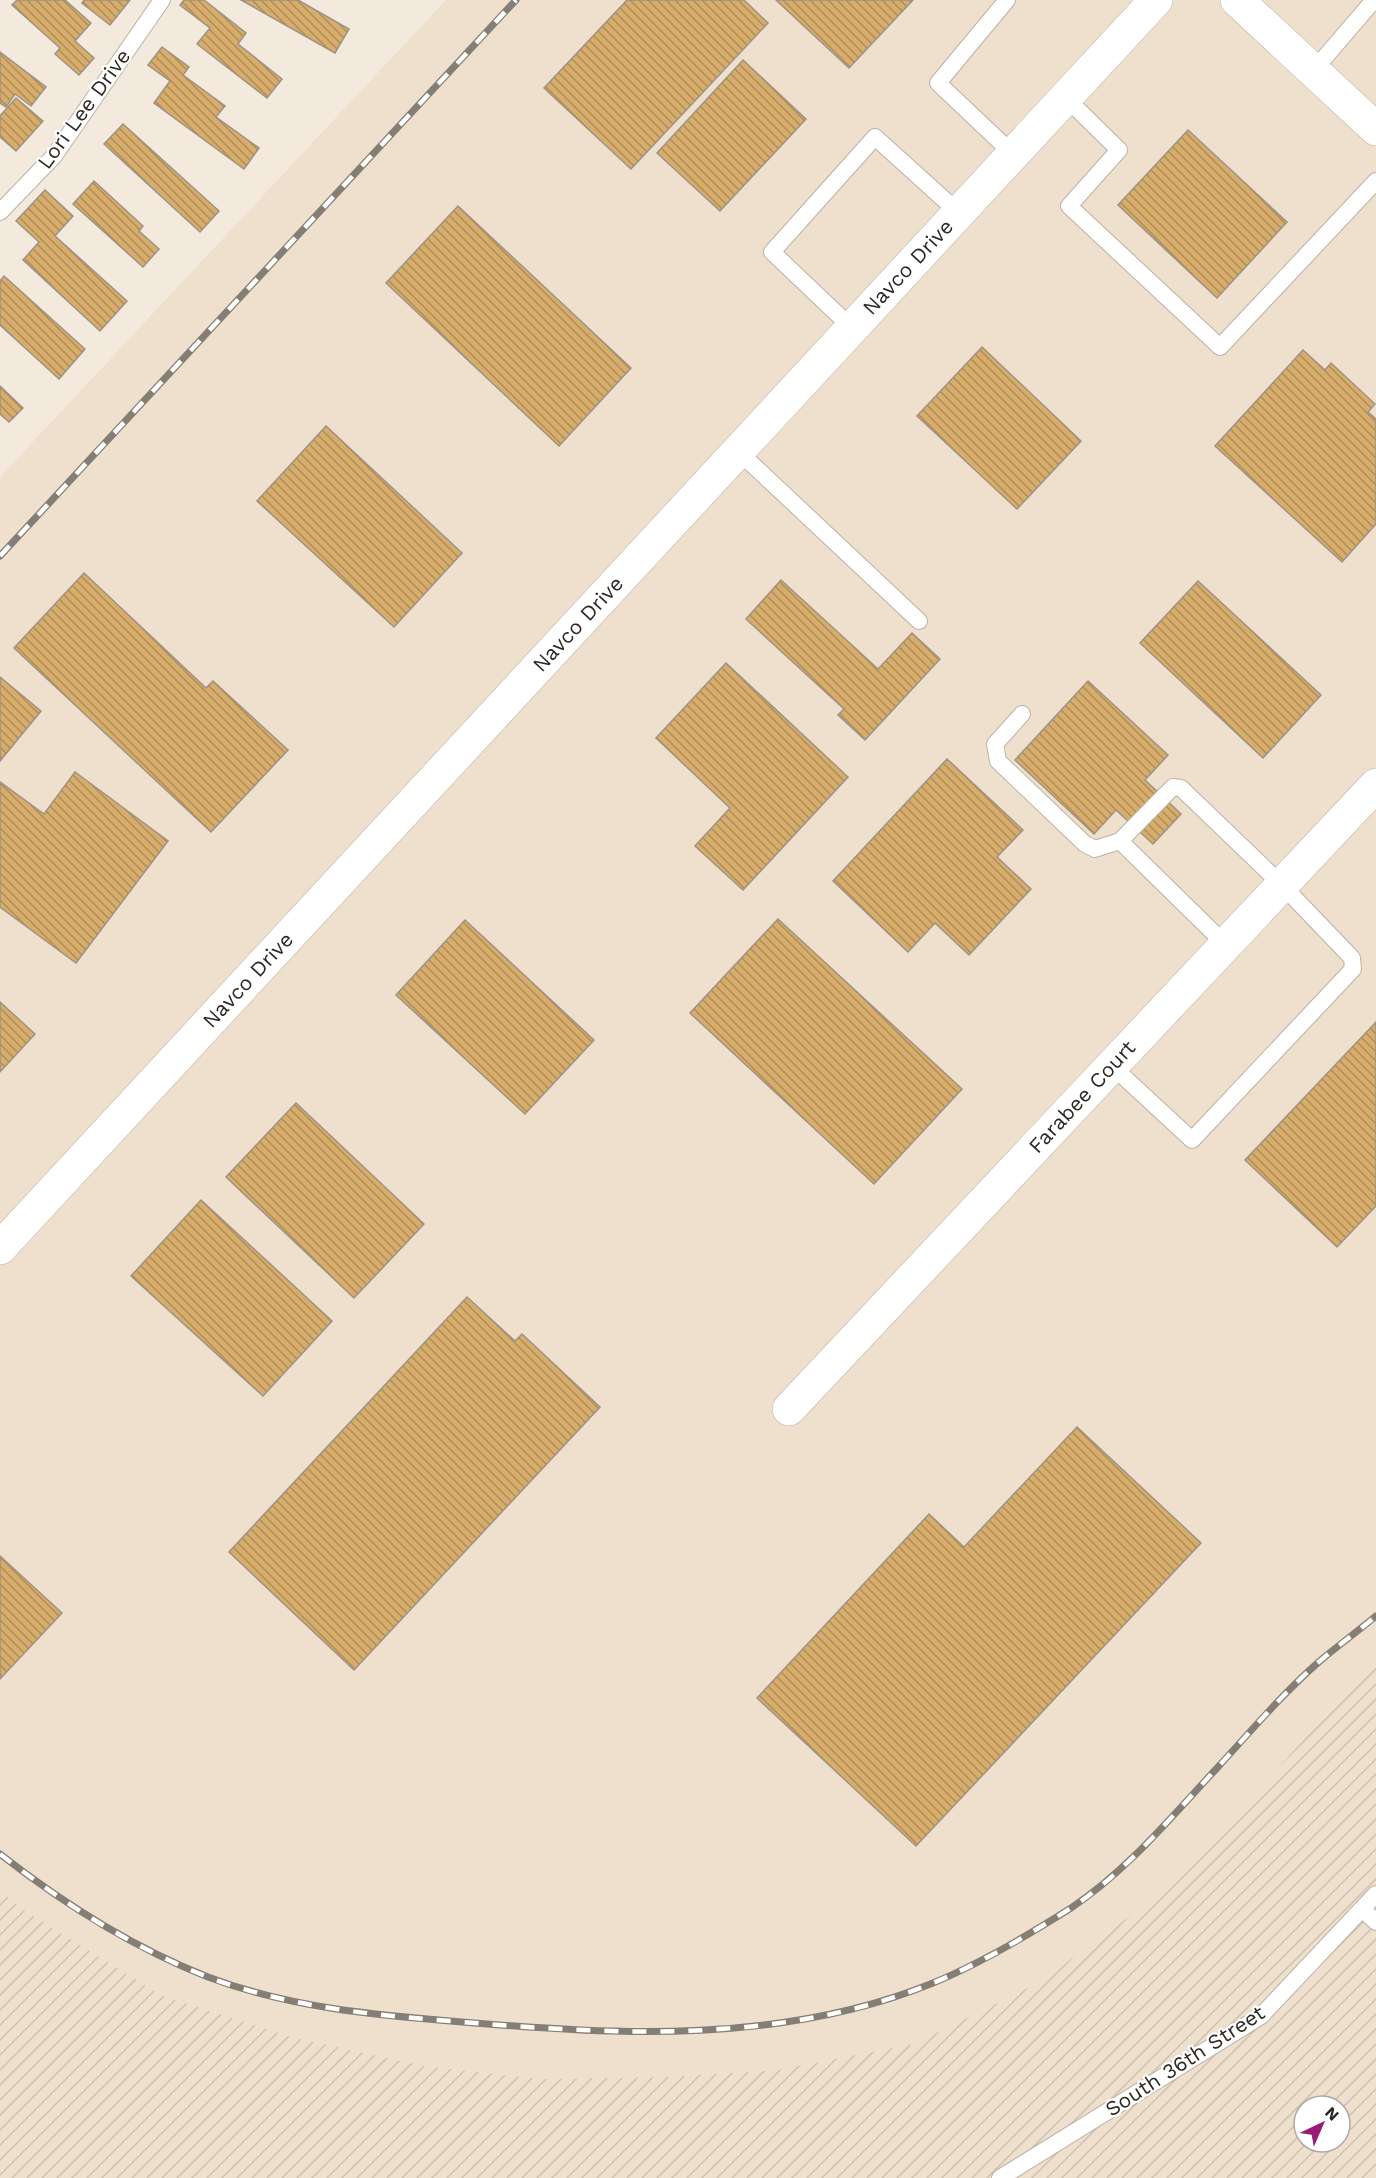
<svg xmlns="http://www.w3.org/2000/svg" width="1376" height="2178" viewBox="0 0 1376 2178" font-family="'Work Sans',sans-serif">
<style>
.built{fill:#eee0cc}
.industrial{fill:url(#industrial-furrows);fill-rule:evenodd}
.building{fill:url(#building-back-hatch);stroke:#9c9386;stroke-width:1.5}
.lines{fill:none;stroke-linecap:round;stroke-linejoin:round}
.service-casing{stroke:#bab1a4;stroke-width:18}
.minor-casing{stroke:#bab1a4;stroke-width:34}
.service{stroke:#fff;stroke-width:16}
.minor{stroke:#fff;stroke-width:33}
.rail-casing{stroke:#847e75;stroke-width:7}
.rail{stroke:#fff;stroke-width:4.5;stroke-dasharray:14;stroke-linecap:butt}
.labels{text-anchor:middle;stroke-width:4.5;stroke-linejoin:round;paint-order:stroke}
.street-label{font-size:21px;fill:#2c2823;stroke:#fff}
</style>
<defs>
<pattern id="industrial-furrows" width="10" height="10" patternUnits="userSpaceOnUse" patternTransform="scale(1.5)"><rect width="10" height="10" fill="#eee0cc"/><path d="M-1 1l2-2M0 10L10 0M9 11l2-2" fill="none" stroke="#ccc0af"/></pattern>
<pattern id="building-back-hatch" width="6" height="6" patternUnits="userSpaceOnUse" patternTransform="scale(1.5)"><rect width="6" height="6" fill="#d8ad6b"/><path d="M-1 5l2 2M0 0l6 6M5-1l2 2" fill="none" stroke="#af8d58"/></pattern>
</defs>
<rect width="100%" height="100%" fill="#f3e9dc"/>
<path class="built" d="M446 0H1376V1660L1170 1887 1038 1983 914 2044 777 2070 665 2077 541 2079 424 2066 295 2038 163 1996 22 1909 0 1890V477Z"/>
<path class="industrial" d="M1376 1660V2178H0V1890L22 1909 163 1996 295 2038 424 2066 541 2079 665 2077 777 2070 914 2044 1038 1983 1170 1887ZM1304 2106H1340V2142H1304Z"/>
<g class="building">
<path d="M17 0H65L91 23 75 41 94 58 79 75 55 54 60 48 12 5Z"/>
<path d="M84 0H130L110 25 82 3Z"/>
<path d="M184 0H204L246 33 238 44 282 79 267 98 197 44 210 28 180 5Z"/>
<path d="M241 0H298L349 29 335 53Z"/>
<path d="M627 0H744L768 23 631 169 544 88Z"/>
<path d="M776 0H913L849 68Z"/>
<path d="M162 47 189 67 183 75 225 106 216 117 259 148 244 169 154 103 170 81 148 65Z"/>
<path d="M0 52 46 87 31 106 15 94 6 107 0 103Z"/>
<path d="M743 60 806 119 720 211 657 153Z"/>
<path d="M16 98 43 121 16 151 0 137V116Z"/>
<path d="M123 124 219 211 200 232 104 144Z"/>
<path d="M1188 130 1287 222 1217 298 1118 205Z"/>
<path d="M94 181 143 226 139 231 159 249 143 267 73 204Z"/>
<path d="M45 190 73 216 55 236 127 301 100 331 23 260 39 242 16 221Z"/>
<path d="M458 206 631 368 559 446 386 283Z"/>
<path d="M4 276 85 349 59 379 0 325V281Z"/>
<path d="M982 347 1081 441 1017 509 917 416Z"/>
<path d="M1303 350 1325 370 1331 363 1375 404 1368 412 1376 419V524L1342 562 1215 446Z"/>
<path d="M0 386 23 408 9 422 0 414Z"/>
<path d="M326 426 462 553 394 627 257 501Z"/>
<path d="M84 573 206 688 213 681 288 750 211 832 14 648Z"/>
<path d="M781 580 878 669 912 633 940 659 865 740 838 715 844 709 746 619Z"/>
<path d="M1198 581 1321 695 1263 758 1140 643Z"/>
<path d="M726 663 848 777 743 890 695 846 730 808 656 738Z"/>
<path d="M0 677 41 711 0 761Z"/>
<path d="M1088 681 1168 755 1145 780 1181 814 1153 844 1116 810 1094 834 1015 760Z"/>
<path d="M947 759 1023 830 997 857 1031 889 969 955 935 923 908 952 833 881Z"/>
<path d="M75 772 168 841 76 963 0 907V782L44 814Z"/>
<path d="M778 919 962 1089 874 1184 690 1013Z"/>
<path d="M465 920 594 1040 525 1114 396 995Z"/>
<path d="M0 1002 35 1034 0 1072Z"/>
<path d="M1376 1022V1206L1337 1247 1245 1160Z"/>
<path d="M296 1103 424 1224 354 1298 226 1177Z"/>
<path d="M201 1200 332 1321 263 1396 131 1276Z"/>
<path d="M467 1297 515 1341 522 1334 600 1407 354 1670 229 1552Z"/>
<path d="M1077 1427 1201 1543 916 1846 757 1698 929 1514 964 1547Z"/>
<path d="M0 1556 62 1613 0 1679Z"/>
</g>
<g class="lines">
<defs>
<g id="service">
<path d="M1007 0 938 83 1013 154"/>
<path d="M1313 71 1374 0"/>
<path d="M1065 97 1119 150 1069 206 1220 347 1376 181"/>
<path d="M0 212 54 156 162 0"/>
<path d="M852 328 772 252 875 137 959 213"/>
<path d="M738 451 919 621"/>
<path d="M1022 714 995 744 998 761 1085 844 1095 849 1120 841"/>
<path d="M1112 1066 1192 1140 1353 969 1352 958 1282 885 1181 788 1173 787 1120 841 1226 945"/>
<path d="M1362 1909 1376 1922"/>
<path d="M1000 2178 1261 2016 1376 1894"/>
</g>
<g id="minor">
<path d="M1237 0 1376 129"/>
<path d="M0 1248 1156 0"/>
<path d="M789 1409 1376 785"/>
</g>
</defs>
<use href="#service" class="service-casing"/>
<use href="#minor" class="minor-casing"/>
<use href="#service" class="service"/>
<use href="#minor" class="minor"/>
<defs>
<g id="rail">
<path d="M0 556 516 0"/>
<path d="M0 1854C64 1904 132 1947 208 1977 290 2008 375 2015 462 2022 619 2035 783 2044 933 1983 981 1963 1027 1936 1071 1908 1127 1871 1172 1816 1218 1767 1251 1731 1284 1692 1321 1660 1339 1645 1358 1631 1376 1616"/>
</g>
</defs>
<use href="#rail" class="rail-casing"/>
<use href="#rail" class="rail"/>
</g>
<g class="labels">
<g class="street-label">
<text transform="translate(84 109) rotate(-54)" y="7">Lori Lee Drive</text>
<text transform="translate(908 267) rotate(-47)" y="7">Navco Drive</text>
<text transform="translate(578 624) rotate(-47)" y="7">Navco Drive</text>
<text transform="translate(248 980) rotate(-47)" y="7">Navco Drive</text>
<text transform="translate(1082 1097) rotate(-47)" y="7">Farabee Court</text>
<text transform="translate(1185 2061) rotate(-33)" y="7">South 36th Street</text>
</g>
</g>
<g transform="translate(1322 2124) rotate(44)"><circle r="28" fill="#ffffff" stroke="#aba9a7" stroke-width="1.5"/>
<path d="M0-4.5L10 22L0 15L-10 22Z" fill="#981c75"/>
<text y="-9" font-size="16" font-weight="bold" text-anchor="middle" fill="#2c2823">N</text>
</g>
</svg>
